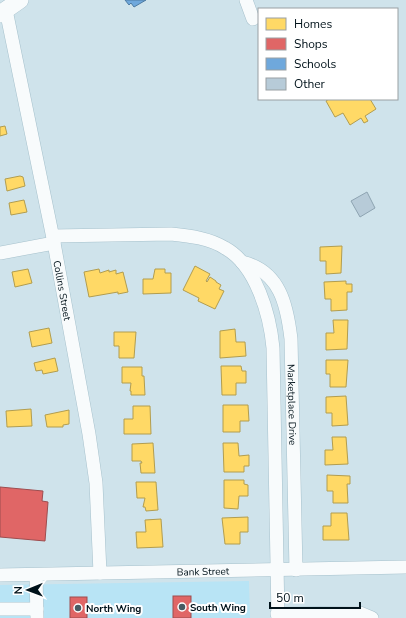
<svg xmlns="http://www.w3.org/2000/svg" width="406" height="618" viewBox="0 0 406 618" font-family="'Nunito Sans',sans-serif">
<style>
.built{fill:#b8e4f5}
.homes{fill:#ffd966;stroke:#b29d4f}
.shops{fill:#e06666;stroke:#9d4d4f}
.schools{fill:#6fa8dc;stroke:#4e7ba2}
.building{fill:#b7cbd8;stroke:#8ea4b2}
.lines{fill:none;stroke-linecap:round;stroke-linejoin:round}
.minor-casing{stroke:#a6c1cc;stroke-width:14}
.major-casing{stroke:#a6c1cc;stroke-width:18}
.minor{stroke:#f8fbfc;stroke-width:13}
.major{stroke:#f8fbfc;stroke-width:17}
.poi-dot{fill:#485b63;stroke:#fff;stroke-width:1.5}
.labels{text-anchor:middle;stroke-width:4;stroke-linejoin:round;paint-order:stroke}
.street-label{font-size:10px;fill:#00121a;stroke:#fff}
.poi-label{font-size:10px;font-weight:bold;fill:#00121a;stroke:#fff;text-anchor:start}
</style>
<rect width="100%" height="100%" fill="#cfe3eb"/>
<path class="built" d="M249 581 250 618H0V585Z"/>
<g class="homes">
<path d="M329 99H370L376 109 365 116 368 121 364 123 361 118 350 125 343 113 335 117 326 101Z"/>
<path d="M5 126 7 134 0 136V127Z"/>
<path d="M20 176 23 177 25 186 7 191 5 179Z"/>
<path d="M24 200 27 212 11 215 9 203Z"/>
<path d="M342 246 341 273 326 274V261H320V247Z"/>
<path d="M195 266 210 274 206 281 207 282 210 277 216 281V282L221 285 219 289 224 291 215 309 198 301 199 298 183 290Z"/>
<path d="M28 269 32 283 15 287 12 272Z"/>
<path d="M99 269 100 273 109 270V272L116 270V274L123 272 128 292 118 294V292L89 297 84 272Z"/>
<path d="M155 269H165V273H171V293L143 294V279H153Z"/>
<path d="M346 281V284H352V292H347V310L331 311V299H325L324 282Z"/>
<path d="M333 320H348L347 349 326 350V333H334Z"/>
<path d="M49 328 52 343 32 347 29 332Z"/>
<path d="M235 329 236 342H245L246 356 220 358V331Z"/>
<path d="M114 332H136L134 358H119V346H114Z"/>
<path d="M55 358 58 371 43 374 42 370 36 371 34 363Z"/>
<path d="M326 360H348L346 387H330V374H326Z"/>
<path d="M221 366H241L242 371H246V383H236V395H222Z"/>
<path d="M122 367H142V376H144L145 395H131V391H130L131 383H122Z"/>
<path d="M346 396 348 425 332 426V413H326V397Z"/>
<path d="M223 405H248L249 421H240V432H223Z"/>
<path d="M133 406H150L151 434H124V419H133Z"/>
<path d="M31 409 32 426 7 427 6 411Z"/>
<path d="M69 410V424L63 425V427H47L45 415Z"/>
<path d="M332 437H346L348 464 325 465V450H333Z"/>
<path d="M153 443 155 473H141L140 463H142L141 461H132V444Z"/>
<path d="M223 443H238L239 456 249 455V466H244V472H224Z"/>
<path d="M327 475 350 476V484H347L348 503H333V491H327Z"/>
<path d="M224 480H244V484L248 485V496H239L238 509 224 508Z"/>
<path d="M136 482H156L158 510 146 511 145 507H143L145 498H137Z"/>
<path d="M331 513H347L349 540H323V526H331Z"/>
<path d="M248 517V532H240V544H225L222 518Z"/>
<path d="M161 519 163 547 137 548 136 532H146L145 520Z"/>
</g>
<g class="shops">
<path d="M0 487 43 491 42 501 48 502 45 541 0 537Z"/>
<rect x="173" y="596" width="18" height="22"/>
<rect x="70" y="597" width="17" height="21"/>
</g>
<path class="schools" d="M125 0H146L134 7 131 3 129 5Z"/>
<path class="building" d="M367 192 375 208 360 217 351 201Z"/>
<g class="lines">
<defs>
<g id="minor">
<path d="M246 0 253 19"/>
<path id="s1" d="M6 10 54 243 89 434 96 483 100 573"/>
<path d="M53 236 171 234C190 236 209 238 225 248 256 265 270 315 273 348L278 618"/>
<path d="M0 253 54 243"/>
<path id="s2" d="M242 262C280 271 287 305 291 339L296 570"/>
<path id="s3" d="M0 575 406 567"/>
<path d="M36 575 37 618"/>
<path d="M0 609H37"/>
<path d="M277 614 360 613 372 618"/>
</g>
<path id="major" d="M0 14 20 0"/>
</defs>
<use href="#minor" class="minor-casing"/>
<use href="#major" class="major-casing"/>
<use href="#minor" class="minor"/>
<use href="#major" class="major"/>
</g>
<g class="poi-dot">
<circle cx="182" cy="607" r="4"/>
<circle cx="78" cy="608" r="4"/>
</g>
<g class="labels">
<g class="street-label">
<text dy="4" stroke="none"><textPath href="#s1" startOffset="286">Collins Street</textPath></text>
<text dy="4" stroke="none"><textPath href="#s2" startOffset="164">Marketplace Drive</textPath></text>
<text dy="4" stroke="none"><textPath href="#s3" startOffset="203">Bank Street</textPath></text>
</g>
<g class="poi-label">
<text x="190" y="611">South Wing</text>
<text x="86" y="612">North Wing</text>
</g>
</g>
<rect x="258" y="8" width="140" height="92" fill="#ffffff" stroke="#99a0a3"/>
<rect x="266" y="18" width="20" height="12" fill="#ffd966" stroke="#99a0a3"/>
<text x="294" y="28" font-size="12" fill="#00121a">Homes</text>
<rect x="266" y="38" width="20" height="12" fill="#e06666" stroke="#99a0a3"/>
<text x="294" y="48" font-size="12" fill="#00121a">Shops</text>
<rect x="266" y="58" width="20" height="12" fill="#6fa8dc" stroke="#99a0a3"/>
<text x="294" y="68" font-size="12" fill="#00121a">Schools</text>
<rect x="266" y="78" width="20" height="12" fill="#b7cbd8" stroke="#99a0a3"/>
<text x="294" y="88" font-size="12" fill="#00121a">Other</text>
<g transform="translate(28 590) rotate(269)" stroke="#ffffff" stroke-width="3" paint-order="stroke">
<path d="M0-3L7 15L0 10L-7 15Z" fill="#00121a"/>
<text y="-6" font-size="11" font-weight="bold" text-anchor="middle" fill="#00121a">N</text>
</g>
<path d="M270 602v6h90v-6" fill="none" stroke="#00121a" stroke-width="2"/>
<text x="276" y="602" font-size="12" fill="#00121a" stroke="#ffffff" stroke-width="3" paint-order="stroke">50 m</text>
</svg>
